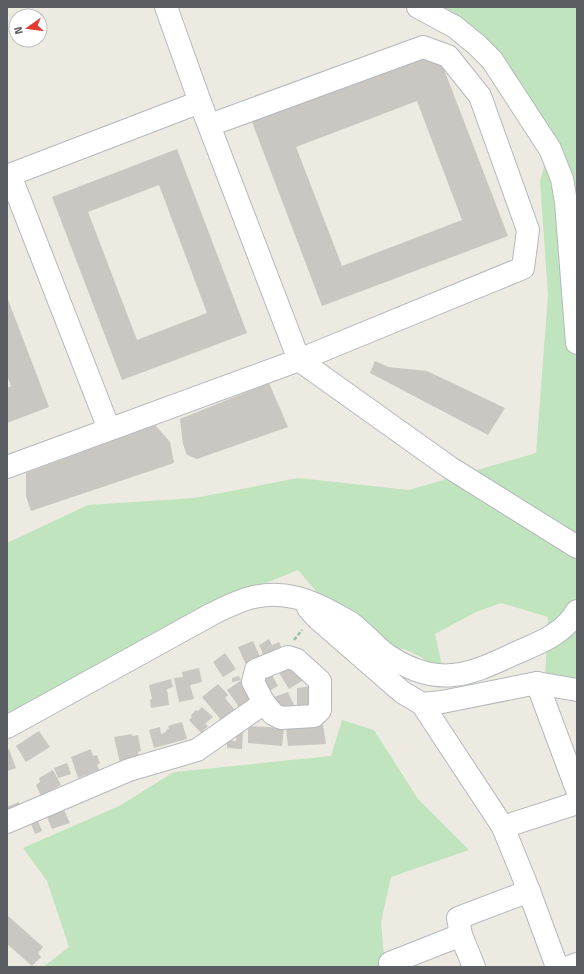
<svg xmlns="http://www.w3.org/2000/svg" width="584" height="974" viewBox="0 0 584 974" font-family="'Titillium Web',sans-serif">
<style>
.green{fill:#c0e4be}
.building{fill:#cac6c1;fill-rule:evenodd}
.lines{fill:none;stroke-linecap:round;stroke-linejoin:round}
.minor-casing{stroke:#b4b8bc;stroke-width:24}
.path{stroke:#98c4a2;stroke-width:2.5;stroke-dasharray:4 2;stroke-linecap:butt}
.minor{stroke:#fff;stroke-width:22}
</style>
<rect width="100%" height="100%" fill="#edeae2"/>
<g class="green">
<path d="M440 7H577V682H545L548 617 501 603 476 612 435 634 444 674 421 657 404 649 362 645 298 570 194 612 7 714V543L88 505 195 498 298 478 409 490 536 453 548 295 540 181 553 135 501 63 468 23Z"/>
<path d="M342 720 374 730 418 799 469 850 391 877 381 922 385 967H43L69 947 47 881 23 848 119 806 174 772 331 756Z"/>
</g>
<g class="building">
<path d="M437 51 508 236 322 306 252 122ZM417 101 462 220 342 266 296 147Z"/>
<path d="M177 149 247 333 122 380 52 197ZM159 185 207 313 137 340 88 212Z"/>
<path d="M7 297 49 407 7 423V388L11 386 7 375Z"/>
<path d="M375 361 388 367 427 371 505 408 488 435 370 373Z"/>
<path d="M269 383 288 427 197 459 187 455 183 444 180 419Z"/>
<path d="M155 425 170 442 174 463 31 511 26 496V473Z"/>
<path d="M269 639 272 645 279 642 284 653 266 661 259 645Z"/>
<path d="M253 641 262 661 247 667 238 647Z"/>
<path d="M225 653 236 669 223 677 213 662Z"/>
<path d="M289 665 295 674 299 671 305 679 289 689 278 671Z"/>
<path d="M199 668 202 682 190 685 194 699 179 702 174 678 183 677 182 672Z"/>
<path d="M271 673 278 686 266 693 259 680Z"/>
<path d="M239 676 241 680 232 682V678Z"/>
<path d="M171 679 173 687 167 689 169 705 151 708 150 700 152 699 149 685Z"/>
<path d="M243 679 252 701 241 710 227 690Z"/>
<path d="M218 684 228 695 225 698 235 710 221 720 202 697Z"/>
<path d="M313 686 315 705H297V688Z"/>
<path d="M288 692 294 705 288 708 278 709 274 697Z"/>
<path d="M202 707 213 717 205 724 208 726 201 733 189 720 192 717 191 715 196 710 198 711Z"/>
<path d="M182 722 187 739 154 748 149 730 160 727 161 734 166 732V730L169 729 168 726Z"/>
<path d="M323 725 326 744 288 746 286 728Z"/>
<path d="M248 726 284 728 282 746 248 743Z"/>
<path d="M39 731 50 747 26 762 16 746Z"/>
<path d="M243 732 242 749 227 748V740L236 741 237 733Z"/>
<path d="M132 734V736L138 735 141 751 138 752 139 756 120 763 114 737Z"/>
<path d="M9 749 16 768 7 771V750Z"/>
<path d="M91 749 93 756 97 755 100 763 97 765 99 770 78 778 71 757Z"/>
<path d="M67 763 71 774 58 778 54 768Z"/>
<path d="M53 770 61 785 41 796 36 785 40 782 39 778Z"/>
<path d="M19 802 21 809 7 815V807Z"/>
<path d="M64 810 70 823 52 829 47 817Z"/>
<path d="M38 821 42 831 35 834 31 824Z"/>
<path d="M7 915 43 947 38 953 41 957 32 966 7 944Z"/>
</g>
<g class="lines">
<defs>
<g id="minor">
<path d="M166 7 200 102 299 360 449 467 577 547"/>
<path d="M418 7 455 27 477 45 492 60 550 149 562 179 566 202 577 343"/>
<path d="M10 175 109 429"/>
<path d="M7 176 200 102"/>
<path d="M7 467 299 360 523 268 528 230 480 96 448 56 423 47 210 125"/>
<path d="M308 608 317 618 402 692 422 704 503 827 529 891 557 967"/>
<path d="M288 657 297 660 320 681V710L314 716 281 718 273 714 264 703 253 682 256 670Z"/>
<path d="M537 683 577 790"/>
<path d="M422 704 442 702 537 683 577 690"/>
<path d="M7 727 212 614C226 607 240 600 254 597 284 590 310 600 335 614 340 617 346 620 351 623 363 632 372 643 383 652 402 666 428 678 453 675 475 673 496 662 516 653 539 643 564 634 577 611"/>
<path d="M7 822 129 770 197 750 264 703"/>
<path d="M503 827 577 803"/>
<path d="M390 963 461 935"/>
<path d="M474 967 461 935 458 918 529 891"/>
<path d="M569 967 577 964"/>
</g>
</defs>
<use href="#minor" class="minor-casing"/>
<path class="path" d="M294 640 302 630"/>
<use href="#minor" class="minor"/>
</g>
<rect width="584" height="974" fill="none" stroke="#5a5e62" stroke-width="16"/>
<g transform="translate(28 28) rotate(256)"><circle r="19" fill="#ffffff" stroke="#bdbfc0"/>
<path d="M0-3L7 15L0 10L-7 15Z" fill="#e43831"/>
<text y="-6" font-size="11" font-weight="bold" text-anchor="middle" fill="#5a5e62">N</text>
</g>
</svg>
